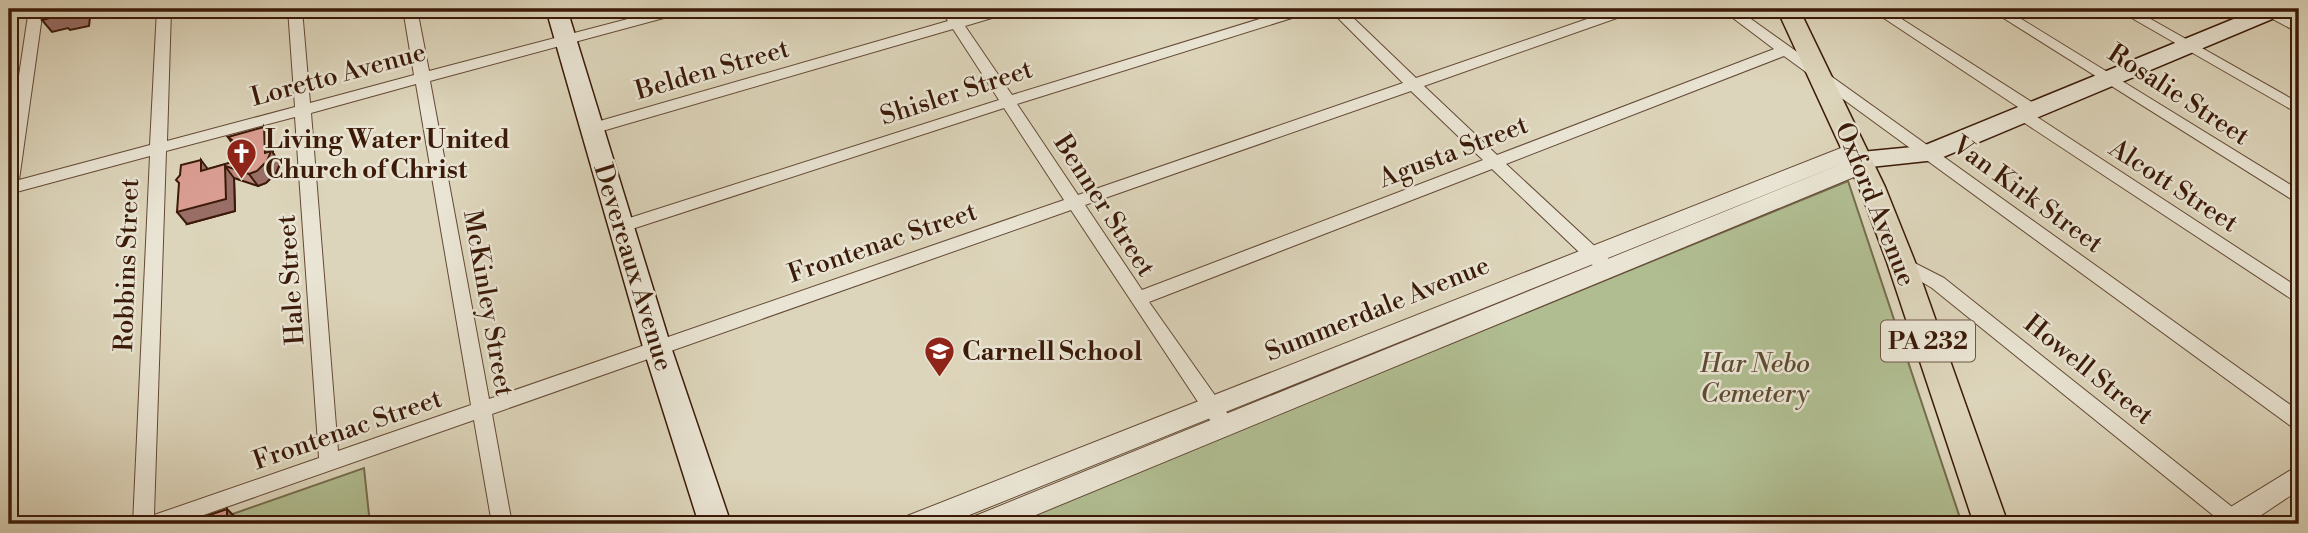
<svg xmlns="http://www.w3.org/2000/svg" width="2308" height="533" viewBox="0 0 2308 533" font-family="'Libre Bodoni',serif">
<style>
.green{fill:#b0bd91;stroke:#766c4c;stroke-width:2}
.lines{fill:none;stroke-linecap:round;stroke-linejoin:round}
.minor-casing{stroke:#644935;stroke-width:2}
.tertiary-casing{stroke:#644935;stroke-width:2}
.secondary-casing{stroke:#3b1a08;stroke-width:3}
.primary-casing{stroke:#3b1a08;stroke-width:3}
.minor{fill:#e9e4d3;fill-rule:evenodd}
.tertiary{fill:#e9e4d3;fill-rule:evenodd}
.secondary{fill:#e9e4d3;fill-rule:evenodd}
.primary{fill:#ddd5bb;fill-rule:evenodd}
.wall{fill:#bb877d;stroke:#3b1a08;stroke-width:2}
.shaded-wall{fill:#986e66;stroke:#3b1a08;stroke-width:2}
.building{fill:#d99d91;stroke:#3b1a08;stroke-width:2}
.labels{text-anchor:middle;stroke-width:5;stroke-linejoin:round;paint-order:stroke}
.shield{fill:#e9e4d3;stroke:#6f5745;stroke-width:2}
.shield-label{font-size:24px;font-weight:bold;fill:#3b1a08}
.street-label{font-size:26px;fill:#3b1a08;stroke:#e9e4d3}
.poi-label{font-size:26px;font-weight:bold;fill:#3b1a08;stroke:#e9e4d3;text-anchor:start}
.park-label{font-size:26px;font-style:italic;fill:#5e4b31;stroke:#e9e4d3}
</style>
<rect width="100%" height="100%" fill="#ddd5bb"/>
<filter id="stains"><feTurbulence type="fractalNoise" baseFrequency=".00286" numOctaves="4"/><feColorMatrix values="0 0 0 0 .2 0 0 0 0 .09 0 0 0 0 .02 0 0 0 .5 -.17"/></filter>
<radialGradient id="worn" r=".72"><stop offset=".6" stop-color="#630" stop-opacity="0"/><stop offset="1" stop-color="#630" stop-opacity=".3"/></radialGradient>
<g class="green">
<path d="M1848 181 1962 524H1009Z"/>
<path d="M364 468 370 524H204Z"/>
</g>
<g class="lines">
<defs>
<g id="minor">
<path d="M29 9H43L19 180 150 145 157 9H171L167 141 295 107 288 9H302L310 103 414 75 403 9H417L429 71 666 9H688L686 12 430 81 489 399 1064 200 1004 108 629 230H617L615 226 617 222 999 100 953 29 592 134 584 129 586 125 948 21 940 9H954L960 18 992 9H1014L1012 12 965 26 1012 95 1292 9H1313L1311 12 1017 104 1078 195 1403 83 1329 9H1344L1416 78 1616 9H1636L1634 12 1424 86 1497 155 1774 49 1721 9H1737L2299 411V429L2292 427 1784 56 1506 164 1614 264 1617 269 1614 274H1602L1492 169 1149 302 1226 411 1229 417 1226 423 1219 425 1212 423 1071 210 492 414 512 524H492L474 420 178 524H133L150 156 9 194V142ZM416 84 471 405 338 451 311 113ZM1411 91 1483 160 1142 290 1085 205ZM295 117 319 458 154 515 166 151Z"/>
<path d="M1870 9H1886L2038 106 2041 110 2034 115 2299 288V304L2017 118 2014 114 2021 109Z"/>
<path d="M1989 9H2005L2299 190V204Z"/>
<path d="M2116 9H2133L2299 103V114Z"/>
<path d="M2254 9H2271L2299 23V33Z"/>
<path d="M1901 256 1944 278 2246 518 2249 524H2224L1932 288 1895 266 1892 262 1895 258Z"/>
</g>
<g id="tertiary">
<path d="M1841 148 1868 155 1871 160 1854 177 1014 524H971L975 516 1844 163 947 524H903L907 516Z"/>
<path d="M2299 465V490L2248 524H2213L2216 516Z"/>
</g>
<g id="secondary">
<path d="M546 9H567L671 347 731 524H699L643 347Z"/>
<path d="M2258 9H2287L2284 14 1936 160 1861 168 1852 166 1849 160 1852 154 1861 152 1923 146Z"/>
</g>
<path id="primary" d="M1777 9H1799L1885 187 1915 262 2008 524H1974L1887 262 1859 187Z"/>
</defs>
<use href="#minor" class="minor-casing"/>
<use href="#tertiary" class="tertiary-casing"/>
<use href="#secondary" class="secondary-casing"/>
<use href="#primary" class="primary-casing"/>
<use href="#minor" class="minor"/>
<use href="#tertiary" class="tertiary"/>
<use href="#secondary" class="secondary"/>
<use href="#primary" class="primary"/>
</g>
<path class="wall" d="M228 137 272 139 273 153 280 164 274 178 272 177 266 183 258 186 234 178 235 211 187 224 208 169 248 158 236 149Z"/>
<g class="shaded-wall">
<path d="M81 9H91L89 26 70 30 68 28 52 32 42 20Z"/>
<path d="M264 127 272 139 273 153 280 164 274 178 265 166Z"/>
<path d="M201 160 210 172 201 171Z"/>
<path d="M264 164 272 177 266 183 258 186 249 174Z"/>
<path d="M225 166 234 178 235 211 187 224 177 212Z"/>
<path d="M227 509 241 523V524H227Z"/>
</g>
<g class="building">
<path d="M44 9H81L80 14 61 18V15L42 20Z"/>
<path d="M264 127 265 153 271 151 265 166 264 164 257 171 249 174 225 166 226 199 177 212 179 183 176 180 180 175 181 165 201 160V171L253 156 228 137Z"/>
<path d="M227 509V524H183Z"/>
<path d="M249 521V524H239Z"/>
</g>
<defs>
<symbol id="church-pin" viewBox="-11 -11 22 30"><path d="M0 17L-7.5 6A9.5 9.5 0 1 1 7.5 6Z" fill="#8f2418" stroke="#e9e4d3"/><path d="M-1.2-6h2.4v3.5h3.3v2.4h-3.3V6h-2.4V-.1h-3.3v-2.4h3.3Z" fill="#fff"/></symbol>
<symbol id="school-pin" viewBox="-11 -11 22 30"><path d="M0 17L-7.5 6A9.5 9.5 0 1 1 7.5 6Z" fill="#8f2418" stroke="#e9e4d3"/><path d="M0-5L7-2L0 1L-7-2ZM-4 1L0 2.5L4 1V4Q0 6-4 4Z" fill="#fff"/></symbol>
</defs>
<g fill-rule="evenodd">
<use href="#church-pin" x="224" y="136" width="35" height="47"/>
<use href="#school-pin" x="922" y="334" width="35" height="47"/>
</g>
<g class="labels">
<rect class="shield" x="1881" y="320.5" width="94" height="41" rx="5"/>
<g class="shield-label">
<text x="1928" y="349">PA 232</text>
</g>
<g class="street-label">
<text transform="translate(712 69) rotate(-16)" y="9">Belden Street</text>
<text transform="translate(338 74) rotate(-15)" y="9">Loretto Avenue</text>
<text transform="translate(956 92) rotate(-18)" y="9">Shisler Street</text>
<text transform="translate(2179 94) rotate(33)" y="9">Rosalie Street</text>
<text transform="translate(1453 151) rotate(-21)" y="9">Agusta Street</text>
<text transform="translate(2174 185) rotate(33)" y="9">Alcott Street</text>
<text transform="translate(2028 194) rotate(36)" y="9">Van Kirk Street</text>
<text transform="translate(1876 204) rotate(68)" y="9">Oxford Avenue</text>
<text transform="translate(1105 205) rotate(57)" y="9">Benner Street</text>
<text transform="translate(882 242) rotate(-19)" y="9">Frontenac Street</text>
<text transform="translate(126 265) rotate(-88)" y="9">Robbins Street</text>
<text transform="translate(634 267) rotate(73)" y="9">Devereaux Avenue</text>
<text transform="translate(290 280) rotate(-94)" y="9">Hale Street</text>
<text transform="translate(489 303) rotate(80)" y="9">McKinley Street</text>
<text transform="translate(1377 308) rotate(-22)" y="9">Summerdale Avenue</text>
<text transform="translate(2089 369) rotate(39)" y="9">Howell Street</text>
<text transform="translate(347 429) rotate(-19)" y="9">Frontenac Street</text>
</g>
<g class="poi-label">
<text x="265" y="148">Living Water United<tspan x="265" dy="30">Church of Christ</tspan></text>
<text x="962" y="360">Carnell School</text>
</g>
<g class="park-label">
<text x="1755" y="372">Har Nebo<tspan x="1755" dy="30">Cemetery</tspan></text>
</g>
</g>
<rect width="2308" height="533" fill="none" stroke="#ddd5bb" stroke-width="35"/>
<rect x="10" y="10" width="2287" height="512" fill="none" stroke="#3b1a08" stroke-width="3.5"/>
<rect x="18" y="18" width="2273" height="498" fill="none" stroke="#3b1a08" stroke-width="2"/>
<rect width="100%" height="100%" filter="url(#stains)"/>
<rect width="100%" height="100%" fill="url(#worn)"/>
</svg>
